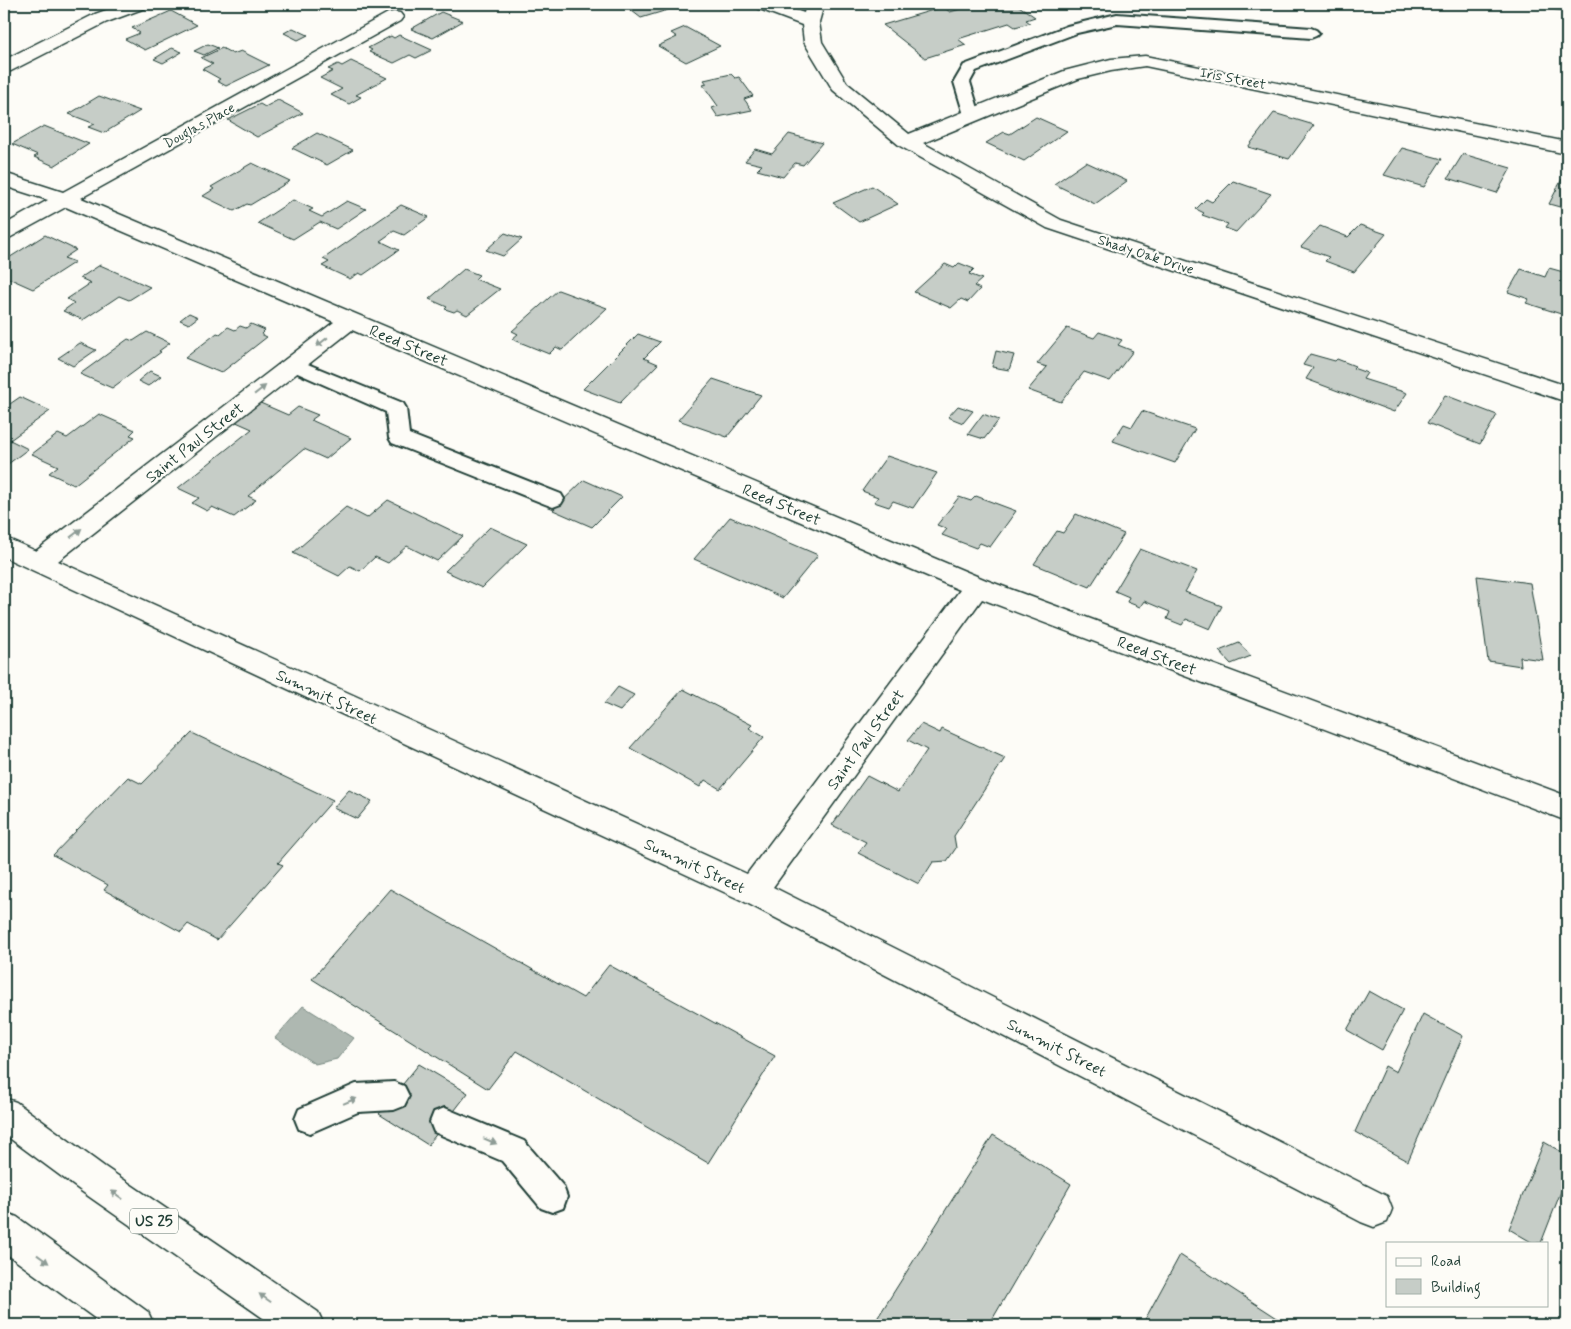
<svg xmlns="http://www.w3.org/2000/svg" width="1571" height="1329" viewBox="0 0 1571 1329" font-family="Mynerve,sans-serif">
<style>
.water{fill:#aeb8b1;stroke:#75877f}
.building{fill:#c6cdc7;stroke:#1f3d34}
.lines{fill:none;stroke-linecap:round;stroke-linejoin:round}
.service-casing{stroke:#1f3d34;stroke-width:4}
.minor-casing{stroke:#1f3d34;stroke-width:3}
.primary-casing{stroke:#1f3d34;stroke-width:3}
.service{fill:#fdfcf7;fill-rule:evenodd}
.minor{fill:#fdfcf7;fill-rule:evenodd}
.primary{fill:#fdfcf7;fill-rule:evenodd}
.oneway{fill:#8e9c96}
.labels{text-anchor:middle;stroke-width:4.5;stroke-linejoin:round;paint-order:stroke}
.far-street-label{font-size:14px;fill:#1f3d34;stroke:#fdfcf7}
.shield{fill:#fdfcf7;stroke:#62766e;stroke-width:1}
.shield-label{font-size:15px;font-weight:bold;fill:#1f3d34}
.street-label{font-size:16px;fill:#1f3d34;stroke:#fdfcf7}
</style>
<rect width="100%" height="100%" fill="#fdfcf7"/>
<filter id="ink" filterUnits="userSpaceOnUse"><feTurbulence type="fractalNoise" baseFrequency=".02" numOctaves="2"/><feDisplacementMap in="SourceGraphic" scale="10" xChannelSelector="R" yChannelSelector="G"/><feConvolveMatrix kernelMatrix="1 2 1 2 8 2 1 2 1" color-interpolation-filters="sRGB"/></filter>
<g filter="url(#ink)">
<path class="water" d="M303 1006 354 1038 337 1059 315 1064 275 1038Z"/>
<g class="building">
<path d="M623 4H668L674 8 641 18Z"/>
<path d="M978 4H1016L1035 17 1026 20 1030 23 1015 27 1009 23 958 39 966 45 925 58 883 25 943 7 950 12Z"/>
<path d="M1548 4H1567V11L1548 9Z"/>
<path d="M171 11 197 25 145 50 125 39 140 33 132 28Z"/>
<path d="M441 12 463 21 433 38 411 29Z"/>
<path d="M685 27 720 46 686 62 658 46 677 37 671 33Z"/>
<path d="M293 28 308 35 298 40 284 33Z"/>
<path d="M399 35 432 50 416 58 410 55 394 63 369 52 372 50 368 48 391 36 394 38Z"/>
<path d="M208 44 218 48 204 55 194 51Z"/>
<path d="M172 48 182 52 163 63 154 59Z"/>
<path d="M222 48 233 54 241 51 269 65 226 86 217 81 220 79 202 69 213 64 201 58Z"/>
<path d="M351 61 387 78 356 95 361 97 349 104 331 95 342 89 320 78 333 71 328 69 338 64 342 66Z"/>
<path d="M731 74 735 78 739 77 753 96 744 99 752 110 718 117 712 108 718 106 703 85 707 84 704 80Z"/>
<path d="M99 96 140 111 104 133 88 127 95 124 69 114Z"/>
<path d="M278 100 303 113 257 137 228 120 260 104 265 107Z"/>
<path d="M1274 113 1314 125 1289 159 1248 147Z"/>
<path d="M1036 117 1067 131 1024 161 986 143 1004 132 1010 134Z"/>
<path d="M44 126 89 144 54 166 34 157 38 155 12 144Z"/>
<path d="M317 133 353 150 327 165 292 148Z"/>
<path d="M789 134 822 143 803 165 795 163 783 177 757 170 762 165 745 161 755 149 772 154Z"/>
<path d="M1402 148 1442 159 1424 187 1384 175Z"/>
<path d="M1463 154 1511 168 1497 193 1448 178Z"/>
<path d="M1086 162 1127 181 1095 204 1054 184Z"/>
<path d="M252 163 290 181 250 205 247 204 234 211 203 196 214 189 211 187Z"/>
<path d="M1562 179 1567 181V209L1549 204Z"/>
<path d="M1233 181 1271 194 1236 232 1225 228 1228 224 1202 215 1204 213 1196 209 1206 199 1212 202Z"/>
<path d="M872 186 898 204 859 222 833 203Z"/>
<path d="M293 200 313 209 309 211 322 217 347 201 366 209 336 229 320 222 293 239 258 223Z"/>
<path d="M401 205 429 217 404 235 394 231 380 241 399 250 363 275 359 273 350 279 322 266 329 262 323 259Z"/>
<path d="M1360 225 1386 234 1354 272 1325 261 1329 257 1301 247 1320 226 1348 237Z"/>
<path d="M505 233 522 239 503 256 486 250Z"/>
<path d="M45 235 76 250 64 258 75 262 33 289 4 276V261Z"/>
<path d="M959 263 974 269 969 274 982 279 974 286 980 289 968 302 961 299 951 308 914 292 945 264 954 268Z"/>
<path d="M100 265 150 287 129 300 119 296 83 320 63 311 74 303 67 299 91 283 80 278Z"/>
<path d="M1549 268 1567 273 1565 283 1567 284V312L1563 310 1561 314 1526 303 1529 299 1508 292 1521 269 1545 277Z"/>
<path d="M464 269 479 275 475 279 500 289 467 315 457 310 454 312 445 309 447 307 429 299Z"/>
<path d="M558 290 607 308 562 350 556 347 549 354 512 339 518 334 512 331Z"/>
<path d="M189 313 198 317 189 324 180 320Z"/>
<path d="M251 324 265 330 261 334 267 337 221 373 185 358 217 333 220 334 228 327 235 330 240 326 246 328Z"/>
<path d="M1067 328 1094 338 1099 332 1122 340 1118 345 1133 351 1110 381 1084 372 1061 402 1028 390 1047 367 1037 364Z"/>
<path d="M147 332 170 343 159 351 161 352 112 388 80 374 128 339 133 341Z"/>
<path d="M638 334 660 342 644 358 658 364 620 403 583 389Z"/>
<path d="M80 343 96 350 73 366 58 358Z"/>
<path d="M996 351 1014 355 1009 370 992 367Z"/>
<path d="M1310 354 1335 361 1337 359 1355 366 1353 368 1367 373 1363 379 1407 393 1394 412 1306 379 1313 368 1303 365Z"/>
<path d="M150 371 161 376 148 386 138 381Z"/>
<path d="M713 379 761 395 727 437 678 420Z"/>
<path d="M1445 395 1497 415 1480 444 1427 423Z"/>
<path d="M20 397 50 411 10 440 28 449 4 467V408Z"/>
<path d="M258 402 288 415 298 407 318 415 311 420 351 438 326 459 304 449 248 496 256 500 234 517 212 507 207 511 192 503 199 498 178 488 252 429 234 421Z"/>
<path d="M958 406 973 411 963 423 948 417Z"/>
<path d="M1142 411 1195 429 1175 463 1113 441 1124 424 1132 427Z"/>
<path d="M99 414 135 430 130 435 135 437 74 485 49 473 58 466 32 454 58 434 67 438Z"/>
<path d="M983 414 999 420 984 439 968 434Z"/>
<path d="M887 456 937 473 913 508 893 501 889 507 874 502 878 497 862 491Z"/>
<path d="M584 480 622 497 592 527 553 510Z"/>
<path d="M976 496 1016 511 990 547 980 543 976 548 942 535 947 529 937 525 959 497 971 501Z"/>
<path d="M388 500 463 536 437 561 407 546 388 563 375 557 360 571 350 566 339 576 293 553 346 507 367 518Z"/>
<path d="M1076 514 1124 534 1090 587 1034 564 1057 531 1063 533Z"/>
<path d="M730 517 818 555 783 598 694 559Z"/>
<path d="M490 527 527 544 482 588 445 571Z"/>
<path d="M1140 549 1197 571 1185 592 1222 606 1210 629 1186 619 1182 625 1167 619 1170 612 1144 601 1140 607 1127 602 1129 597 1115 591Z"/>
<path d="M1477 576 1530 583 1543 660 1520 657 1521 666 1488 661Z"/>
<path d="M1239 643 1251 656 1231 664 1219 651Z"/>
<path d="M618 687 634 695 620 711 604 704Z"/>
<path d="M683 689 752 725 749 728 764 737 720 789 705 780 700 787 630 748Z"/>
<path d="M921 724 940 733 942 729 1005 758 954 836 956 848 947 861 933 862 919 884 858 853 866 842 832 825 867 776 898 792 927 750 908 740Z"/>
<path d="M192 733 333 800 278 863 283 865 217 940 188 924 181 932 104 890 108 885 53 855 128 777 142 784Z"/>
<path d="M349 790 372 801 357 819 333 808Z"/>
<path d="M390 889 583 998 609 965 775 1056 708 1163 517 1051 488 1089 312 979Z"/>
<path d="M1369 991 1403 1010 1382 1050 1347 1030Z"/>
<path d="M1423 1014 1463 1036 1408 1161 1355 1132 1385 1066 1396 1072Z"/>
<path d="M419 1064 468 1093 428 1145 379 1114Z"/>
<path d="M993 1135 1071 1184 989 1325H873Z"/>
<path d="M1544 1142 1567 1155V1176L1541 1243H1533L1509 1229Z"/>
<path d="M1180 1255 1288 1325H1142Z"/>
</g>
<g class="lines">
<defs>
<g id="service">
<path d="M1117 14 1311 28 1316 30 1319 33 1316 36 1311 38 1117 24 1077 33 976 71 970 82 980 115 978 119H966L964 115 954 82 964 65 1067 26Z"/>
<path d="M293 358 403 403 406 408 409 434 561 494 564 499 561 504 553 507 545 504 392 443 389 438 386 412 286 368 283 364 286 360Z"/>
<path d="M394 1082 404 1086 409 1096 404 1106 394 1110 358 1112 310 1133 299 1129 295 1119 299 1109 356 1084Z"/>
<path d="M445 1108 524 1141 563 1186 567 1197 563 1208 552 1212 541 1208 502 1161 434 1132 430 1122 434 1112Z"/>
</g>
<g id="minor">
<path d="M123 4H148L145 8 107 22 11 71 4 72V60L95 14Z"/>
<path d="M754 4H778L804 13 806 4H824L819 22 822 42 847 83 909 134 1064 71 1111 59 1145 56 1567 142V154L1145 66 1111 71 1078 79 923 143 1061 220 1567 386V402L1047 228 900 146 833 90 804 42 802 25 757 8Z"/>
<path d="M394 12 400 13 403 17 400 21 81 198 986 580 1567 796V821L982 599 773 887 1387 1196 1392 1209 1387 1222 1374 1227 1361 1222 741 900 4 557V537L36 551 334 322 66 207 11 237 4 239V225L48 200 4 186V173L63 192 388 13ZM352 330 960 590 747 874 58 561Z"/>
</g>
<g id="primary">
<path d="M4 1098 16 1102 105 1167 318 1312 324 1325H273L81 1191 4 1134Z"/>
<path d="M4 1212 17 1217 148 1312 154 1325H104L4 1252Z"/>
</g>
</defs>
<use href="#service" class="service-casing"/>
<use href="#minor" class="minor-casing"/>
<use href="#primary" class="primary-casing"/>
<use href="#service" class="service"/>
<use href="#minor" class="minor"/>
<use href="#primary" class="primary"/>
</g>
<defs><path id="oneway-solid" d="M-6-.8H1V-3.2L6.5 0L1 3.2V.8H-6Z" transform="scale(1.25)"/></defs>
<g class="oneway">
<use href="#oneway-solid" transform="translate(322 342) rotate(142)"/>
<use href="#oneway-solid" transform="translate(260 390) rotate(-38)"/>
<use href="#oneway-solid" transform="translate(76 533) rotate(-38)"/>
<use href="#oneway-solid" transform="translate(350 1101) rotate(-22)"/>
<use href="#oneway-solid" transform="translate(490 1141) rotate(23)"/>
<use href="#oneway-solid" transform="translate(117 1195) rotate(-145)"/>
<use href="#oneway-solid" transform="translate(43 1259) rotate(36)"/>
<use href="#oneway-solid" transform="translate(265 1298) rotate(-145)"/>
</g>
</g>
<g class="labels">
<g class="far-street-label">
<text transform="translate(1233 78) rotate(11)" y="5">Iris Street</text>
<text transform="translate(199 125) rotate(-29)" y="5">Douglas Place</text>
<text transform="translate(1146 254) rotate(18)" y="5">Shady Oak Drive</text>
</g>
<rect class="shield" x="130" y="1208.5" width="48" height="25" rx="4"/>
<g class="shield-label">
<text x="154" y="1226">US 25</text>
</g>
<g class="street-label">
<text transform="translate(409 345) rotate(23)" y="6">Reed Street</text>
<text transform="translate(194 442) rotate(-38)" y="6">Saint Paul Street</text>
<text transform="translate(782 504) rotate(23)" y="6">Reed Street</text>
<text transform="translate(1157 655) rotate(21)" y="6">Reed Street</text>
<text transform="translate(327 696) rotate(25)" y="6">Summit Street</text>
<text transform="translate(865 739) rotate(-54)" y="6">Saint Paul Street</text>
<text transform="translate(695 865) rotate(25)" y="6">Summit Street</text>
<text transform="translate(1057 1047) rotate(27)" y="6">Summit Street</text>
</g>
</g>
<rect width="1571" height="1329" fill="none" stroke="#fdfcf7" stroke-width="20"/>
<rect x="10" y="10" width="1551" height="1309" fill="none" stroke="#1f3d34" stroke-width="2" filter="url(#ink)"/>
<rect x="1386" y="1242" width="162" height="65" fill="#fdfcf7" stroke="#a4b0a9"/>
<rect x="1396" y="1258" width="25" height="8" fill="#fdfcf7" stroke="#a4b0a9"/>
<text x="1431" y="1266" font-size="15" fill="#1f3d34">Road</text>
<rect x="1396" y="1279" width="25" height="15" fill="#c6cdc7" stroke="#a4b0a9"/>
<text x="1431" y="1292" font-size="15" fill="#1f3d34">Building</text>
</svg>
